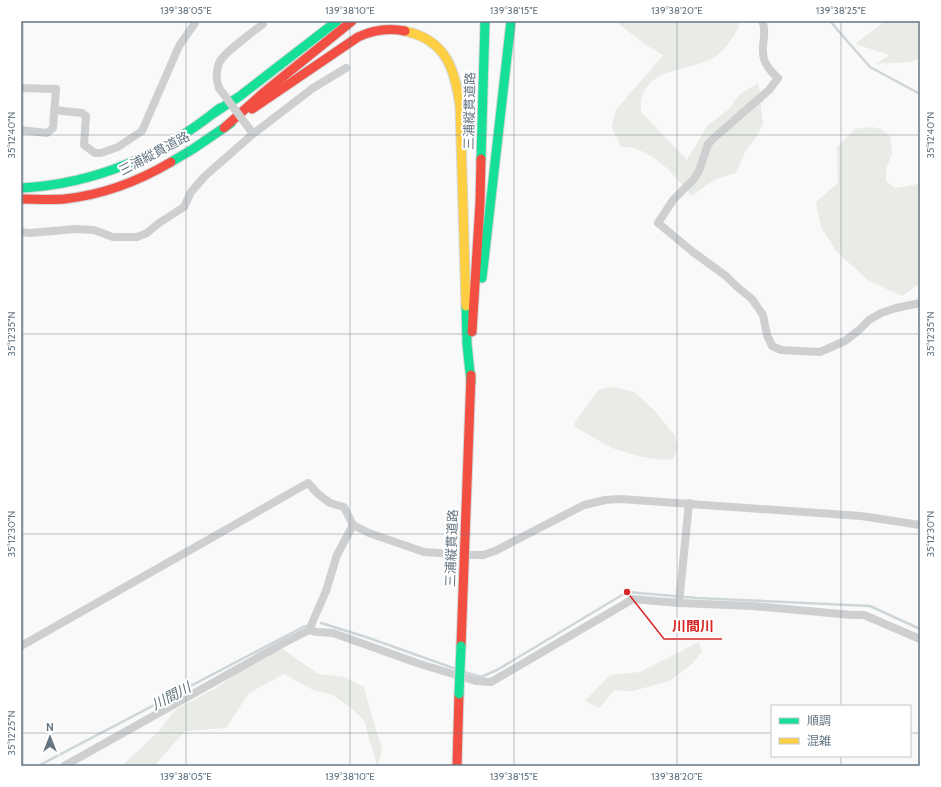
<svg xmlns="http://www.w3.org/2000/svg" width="941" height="787" viewBox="0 0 941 787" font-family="Cabin,'Noto Sans JP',sans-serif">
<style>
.green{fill:#e8ebe6}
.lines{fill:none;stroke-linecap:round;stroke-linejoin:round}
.stream{stroke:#ced6d9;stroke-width:2.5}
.fast-casing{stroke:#d5d6d7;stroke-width:11}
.slow-casing{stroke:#d5d6d7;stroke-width:11}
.jam-casing{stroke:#d5d6d7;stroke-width:11}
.street{stroke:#cecfd0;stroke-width:8}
.fast{stroke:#16e098;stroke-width:9}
.slow{stroke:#ffcf43;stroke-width:9}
.jam{stroke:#f24e42;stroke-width:9}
.fast-bridge-casing{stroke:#d5d6d7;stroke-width:11;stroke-linecap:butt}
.street-bridge{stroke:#cecfd0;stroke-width:8}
.fast-bridge{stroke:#16e098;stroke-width:9}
.ticks{fill:none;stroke:#657683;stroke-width:1;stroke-opacity:0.45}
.labels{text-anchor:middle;stroke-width:4;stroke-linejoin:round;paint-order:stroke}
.street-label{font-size:13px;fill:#657683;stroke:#fff}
.water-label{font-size:14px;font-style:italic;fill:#60757c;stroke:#fff}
.leader{fill:none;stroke:#d62828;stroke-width:1.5}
.callout-dot{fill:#d62828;stroke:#fff;stroke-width:1.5}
.callout-label{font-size:14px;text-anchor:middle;font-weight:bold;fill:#d62828;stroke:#fff;stroke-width:4;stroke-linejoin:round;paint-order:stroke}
.neatline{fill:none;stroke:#657683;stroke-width:1.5}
.ticks-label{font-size:10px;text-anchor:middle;fill:#657683}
</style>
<rect width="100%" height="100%" fill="#f9f9f9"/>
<g class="green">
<path d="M615 21H737L739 27C732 39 724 51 713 58 691 70 653 68 643 94 640 99 641 106 641 112L687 160 707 126 728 110 739 95 758 83 764 106 760 99 763 124 755 139 746 150 736 173 716 179 691 196C676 177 660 157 636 149 632 147 626 147 621 147L612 128 615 111 663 55 646 45Z"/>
<path d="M885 21H920V58L911 62 875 64 890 55 855 44Z"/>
<path d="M872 127 881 129 890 136 892 154 886 169V181L895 188 918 184 920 182V283L902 296 869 281 836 251 821 227 816 202 838 183 837 147 855 129Z"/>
<path d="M613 387 634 392 654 410 675 436 678 448 673 459 664 460 642 457 612 448 575 427V422L598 390Z"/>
<path d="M699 642 702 651 693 663 669 681 633 691H624L615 690 599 708 585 701 610 675 640 672Z"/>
<path d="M283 649 318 674 344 677 364 687 368 703 382 749 378 766H377L368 735 364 720 351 708 331 694 313 690 284 674 249 693 226 728 185 731 154 766H119L125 763 159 731 176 709 216 688 256 660Z"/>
</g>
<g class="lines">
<g class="stream">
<path d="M830 21 848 42 870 67 920 94"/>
<path d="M321 623 366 637 456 669"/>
<path d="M464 672 481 677 497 670 627 592 697 598 870 606 920 629"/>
<path d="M38 766 305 626"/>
</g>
<defs>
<g id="fast">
<path d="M214 113 240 96 337 21"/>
<path d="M481 159 485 21"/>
<path d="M171 162 193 149 231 123"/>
<path d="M21 188C96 184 162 155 220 108"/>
<path d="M482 278 511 21"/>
<path d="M466 306 467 344 471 382"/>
</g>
<path id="slow" d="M405 31C446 40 455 69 460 106L466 306"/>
<g id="jam">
<path d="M252 109 358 37C373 30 390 28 405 31"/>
<path d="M224 128 263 93 352 21"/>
<path d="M21 199C35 199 50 200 64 199 102 195 139 181 171 162"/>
<path d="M472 332 480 203 481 159"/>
<path d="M461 646 471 375"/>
<path d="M457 766 459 694"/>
</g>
</defs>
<use href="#fast" class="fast-casing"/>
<use href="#slow" class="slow-casing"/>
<use href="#jam" class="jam-casing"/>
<g class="street">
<path d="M762 21C765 26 764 31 764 37 761 56 763 65 778 78L769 90 715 137 708 144 699 171 694 179 673 200 658 223 693 252 726 276 736 286 752 299 763 315 767 335 772 346 781 350 820 352 845 341 859 330 869 320 881 313 896 308 920 303"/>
<path d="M21 88 56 89 53 128 47 133 21 130"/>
<path d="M219 88C216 80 216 71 219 63 224 52 253 32 263 24L261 21"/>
<path d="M54 110 82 113 86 116 84 145 95 153H101L118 147 142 131 179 46 195 23V21"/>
<path d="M21 232 30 233 75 229 94 230 113 237H137L147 233 159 223 184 207 191 192 205 176 253 134 313 88 346 68"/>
<path d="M472 555H483L495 551 584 505 605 500 620 499 861 516 920 525"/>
<path d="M679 603 689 503"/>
<path d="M309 630 317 632 333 633 420 664 476 681 491 682 633 599 679 603 753 606 852 615H864L920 639"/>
<path d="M21 646 308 483 318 494 330 503 344 507 353 525 369 533 424 552 453 554"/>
<path d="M64 766 282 644 309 630 326 591 337 555 353 525"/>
</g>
<use href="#fast" class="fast"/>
<use href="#slow" class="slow"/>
<use href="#jam" class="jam"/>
<defs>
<path id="fast-bridge" d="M459 694 461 646"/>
</defs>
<use href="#fast-bridge" class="fast-bridge-casing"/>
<path class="street-bridge" d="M219 88 251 131"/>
<use href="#fast-bridge" class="fast-bridge"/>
</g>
<path class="ticks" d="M23 21V766M186 21V766M350 21V766M514 21V766M677 21V766M841 21V706M21 135H920M21 334H920M21 534H920M21 733H772M910 733H920M841 756V766"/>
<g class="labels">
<g class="street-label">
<text transform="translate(469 111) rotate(-89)" y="5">三浦縦貫道路</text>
<text transform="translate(154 153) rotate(-28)" y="5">三浦縦貫道路</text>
<text transform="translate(451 548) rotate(-88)" y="5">三浦縦貫道路</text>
</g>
<g class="water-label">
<text transform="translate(171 696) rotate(-28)" y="5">川間川</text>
</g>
</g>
<path class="leader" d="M627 592L664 639H722"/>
<circle class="callout-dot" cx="627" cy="592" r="4"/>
<g class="callout-label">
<text x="693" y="631">川間川</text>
</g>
<rect width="941" height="787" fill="none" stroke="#ffffff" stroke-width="44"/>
<rect x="771" y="705" width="140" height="52" fill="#ffffff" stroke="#c1c8cd"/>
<rect x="779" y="718" width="20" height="6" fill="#16e098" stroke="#c1c8cd"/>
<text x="807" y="725" font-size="12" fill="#657683">順調</text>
<rect x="779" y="738" width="20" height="6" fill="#ffcf43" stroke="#c1c8cd"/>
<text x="807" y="745" font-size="12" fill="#657683">混雑</text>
<g transform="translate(50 737)" stroke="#ffffff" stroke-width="3" paint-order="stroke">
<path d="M0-3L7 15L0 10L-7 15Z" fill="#657683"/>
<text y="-6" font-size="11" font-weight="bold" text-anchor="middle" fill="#657683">N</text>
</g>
<rect x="22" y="22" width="897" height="743" class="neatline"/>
<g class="ticks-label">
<text x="186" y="14">139°38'05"E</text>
<text x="350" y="14">139°38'10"E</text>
<text x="514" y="14">139°38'15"E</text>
<text x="677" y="14">139°38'20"E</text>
<text x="841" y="14">139°38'25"E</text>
<text transform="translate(11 135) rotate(-90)" y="4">35°12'40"N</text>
<text transform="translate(930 135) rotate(-90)" y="4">35°12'40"N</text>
<text transform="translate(11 334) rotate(-90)" y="4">35°12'35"N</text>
<text transform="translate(930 334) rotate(-90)" y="4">35°12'35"N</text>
<text transform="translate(11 534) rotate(-90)" y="4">35°12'30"N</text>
<text transform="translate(930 534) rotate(-90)" y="4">35°12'30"N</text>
<text transform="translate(11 733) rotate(-90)" y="4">35°12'25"N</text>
<text x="186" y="780">139°38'05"E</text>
<text x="350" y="780">139°38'10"E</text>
<text x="514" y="780">139°38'15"E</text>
<text x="677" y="780">139°38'20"E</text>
</g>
</svg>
